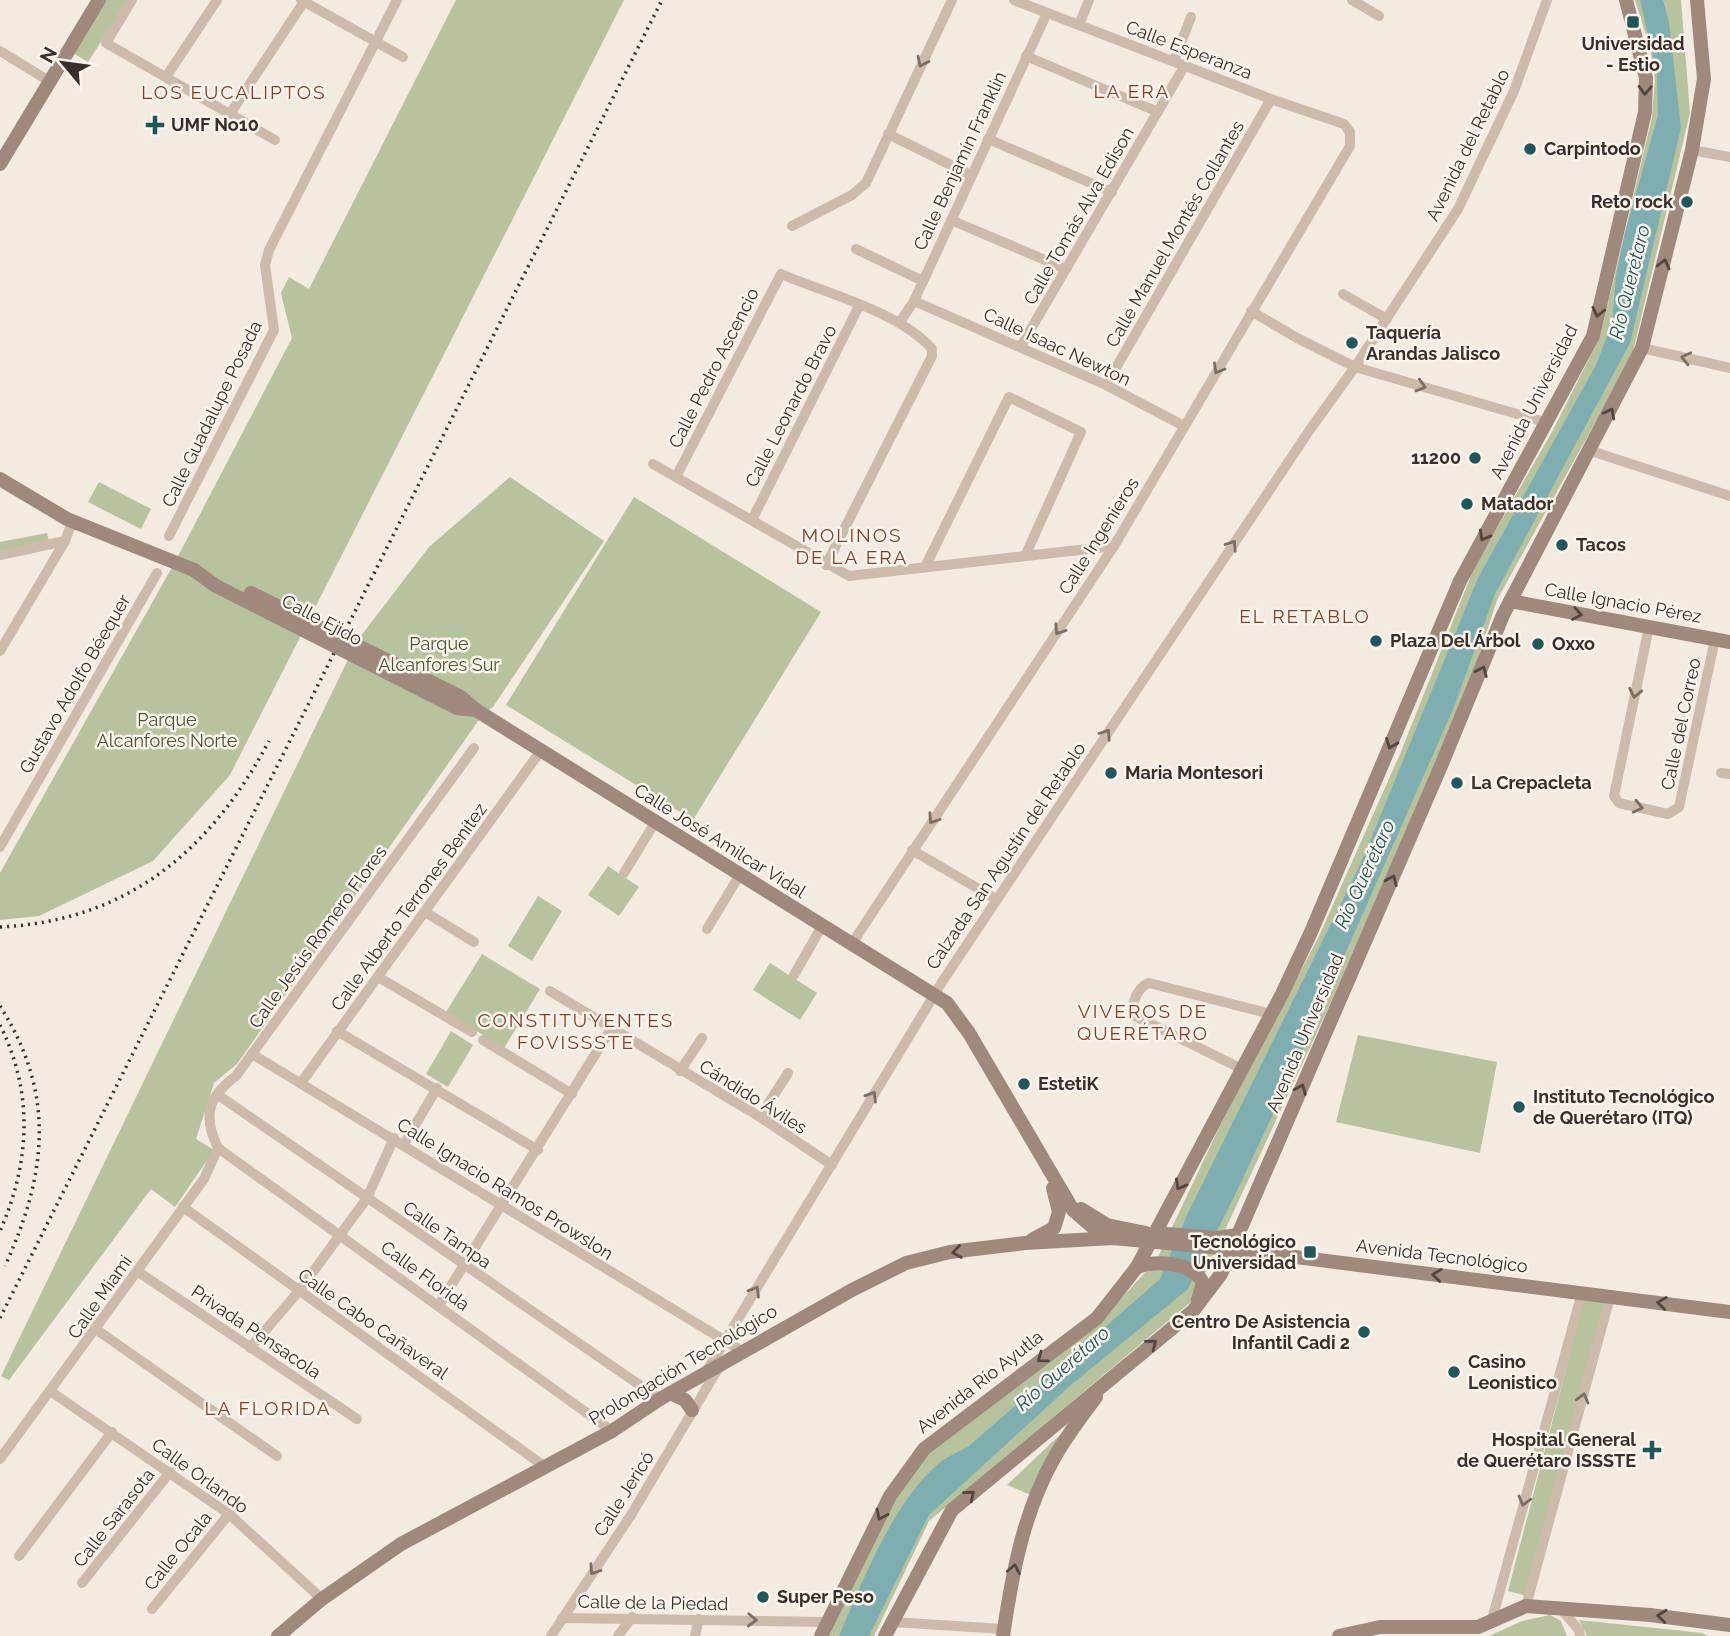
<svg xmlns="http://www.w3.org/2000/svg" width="1730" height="1636" viewBox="0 0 1730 1636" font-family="Raleway,sans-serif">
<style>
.green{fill:#b7c29f}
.water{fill:#7faeb0}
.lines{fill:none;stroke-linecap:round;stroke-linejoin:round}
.street{stroke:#ccbaab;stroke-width:10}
.secondary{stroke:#9f897c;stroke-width:14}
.rail{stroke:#392f2a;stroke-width:3.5;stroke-dasharray:2 5;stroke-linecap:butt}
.secondary-bridge{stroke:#9f897c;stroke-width:14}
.oneway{stroke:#7b6e64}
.oneway2{stroke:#52463e}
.poi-dot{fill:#20575b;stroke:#faf4ed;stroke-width:2.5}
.labels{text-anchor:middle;stroke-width:5;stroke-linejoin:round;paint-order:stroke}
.poi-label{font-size:18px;font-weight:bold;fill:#392f2a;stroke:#faf4ed;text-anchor:start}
.street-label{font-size:18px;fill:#392f2a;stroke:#faf4ed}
.park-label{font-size:18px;fill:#48582e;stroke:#faf4ed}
.neighbourhood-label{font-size:19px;letter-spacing:2px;fill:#883c24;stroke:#faf4ed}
.water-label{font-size:19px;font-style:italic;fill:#20575b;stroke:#faf4ed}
</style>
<rect width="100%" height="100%" fill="#f3eae0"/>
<g class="green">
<path d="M105 0H128L88 62 73 53Z"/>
<path d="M456 0H624L230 775 153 861 39 916 0 920V873L175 562 292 338 281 293 289 277 309 289Z"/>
<path d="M1635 0H1681L1690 113 1632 356 1497 600 1466 695 1326 1013 1192 1301 929 1521 874 1636H822L885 1511 925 1453 1096 1325 1156 1261 1219 1128 1319 936 1400 754 1474 568 1553 430 1600 337 1652 117 1655 79 1650 48Z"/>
<path d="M510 477 604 541 493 707 483 714 237 1064 214 1083 196 1139 214 1150 175 1207 151 1189 9 1380 1 1376 357 641 429 547Z"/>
<path d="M99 482 151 509 141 529 88 502Z"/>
<path d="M634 497 821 612 693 820 506 705Z"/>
<path d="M47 533 49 542 0 552V542Z"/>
<path d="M608 866 639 887 619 916 588 895Z"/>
<path d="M538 896 562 911 532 961 508 946Z"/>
<path d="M482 954 540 989 504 1048 446 1012Z"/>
<path d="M770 963 817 993 800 1020 753 990Z"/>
<path d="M451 1031 473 1045 448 1087 426 1074Z"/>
<path d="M1358 1035 1497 1062 1480 1153 1336 1122Z"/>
<path d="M1585 1297 1604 1302 1527 1596 1508 1591Z"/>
<path d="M1066 1429 1031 1495 1007 1485Z"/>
<path d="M1550 1615 1561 1621 1567 1636H1489L1522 1621Z"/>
<path d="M1579 1620 1702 1633 1708 1636H1587Z"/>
</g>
<path class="water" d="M1640 0H1663L1669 22 1681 128 1630 343 1495 594 1454 707 1297 1063 1235 1195 1188 1289 1071 1385 929 1515 869 1636H839C862 1582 892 1505 936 1466 945 1457 959 1452 969 1446L1160 1279 1187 1215 1361 863 1478 578 1596 365 1612 323 1616 275 1625 233 1658 115 1657 73Z"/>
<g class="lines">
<g class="street">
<path d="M132 0 106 43 275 140"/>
<path d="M301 0 403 57"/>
<path d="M1352 0 1379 16"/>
<path d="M1079 25 1089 0"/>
<path d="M0 51 49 81"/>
<path d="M1026 56 1158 112"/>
<path d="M1174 61 1191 17"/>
<path d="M166 77 217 0"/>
<path d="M230 114 305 0"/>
<path d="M888 134 971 175"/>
<path d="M988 139 1112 192"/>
<path d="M1692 150 1730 157"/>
<path d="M951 220 1066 269"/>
<path d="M792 226 852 195 866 183 952 0"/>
<path d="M856 249 923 281"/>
<path d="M1343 294 1387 319"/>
<path d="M914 301 1106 385 1184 426"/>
<path d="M1251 311 1297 338 1355 367 1548 423"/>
<path d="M900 322 914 301 1047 13"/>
<path d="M1021 346 1185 65"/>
<path d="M1642 348 1730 368"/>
<path d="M1106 385 1271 99"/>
<path d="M1591 451 1730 496"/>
<path d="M653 464 849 576 1114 546"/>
<path d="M676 477 781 274C828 294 900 312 932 349V356L826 565"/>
<path d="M752 520 859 306"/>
<path d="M169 536 274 330 265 265 269 250 397 0"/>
<path d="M0 555 65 541"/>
<path d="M925 567 1009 397 1081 432 1026 554"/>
<path d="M1649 627 1614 796 1619 803 1668 814 1679 807 1715 639"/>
<path d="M0 651 65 541 72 522"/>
<path d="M474 748 236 1076C207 1097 203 1117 218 1148L612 1431"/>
<path d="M1721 773 1730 774"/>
<path d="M0 847 157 573"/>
<path d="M912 850 996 899"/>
<path d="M624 873 654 824"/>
<path d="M425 912 474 942"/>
<path d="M707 929 739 876"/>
<path d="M851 945 1114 546 1350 146V132L1344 124 1271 99 1014 0"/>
<path d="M794 975 822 926"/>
<path d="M378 977 472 1032"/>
<path d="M550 991 760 1117 832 1165"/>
<path d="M337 1031 538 1150"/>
<path d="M483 1040 572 1094"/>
<path d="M252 1054 742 1351"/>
<path d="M1242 1069 1135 1016C1129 1005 1138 987 1149 983L1271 1014"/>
<path d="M680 1071 702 1038"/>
<path d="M301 1083 542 749"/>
<path d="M218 1095 660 1399"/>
<path d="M760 1117 788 1073"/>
<path d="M404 1144 437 1088"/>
<path d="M183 1207 544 1466"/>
<path d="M137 1271 357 1419"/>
<path d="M439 1305 611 1029"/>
<path d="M97 1330 277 1456"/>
<path d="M250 1348 299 1291 367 1198 394 1138"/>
<path d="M706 1372 942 982 1311 428 1355 367 1458 209 1514 91 1547 0"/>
<path d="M50 1391 229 1514 322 1599"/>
<path d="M0 1459 204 1179 218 1148"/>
<path d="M19 1556 112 1432"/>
<path d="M82 1583 170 1472"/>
<path d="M1526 1606 1610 1297"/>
<path d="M1560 1608 1579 1630 1580 1636"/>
<path d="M152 1609 229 1514"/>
<path d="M562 1618 828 1622"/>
<path d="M892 1622 1004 1629"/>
<path d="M1491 1623 1582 1293"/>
<path d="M551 1636 631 1515 719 1367"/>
<path d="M618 1636 632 1617"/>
<path d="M695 1636 699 1619"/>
</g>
<g class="secondary">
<path d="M0 164 99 0"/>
<path d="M0 479 67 519 194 570"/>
<path d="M1510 601 1730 642"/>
<path d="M476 710 947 1003 969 1033 1073 1210 1096 1230 1112 1237"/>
<path d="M1081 1209 1107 1225 1146 1233"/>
<path d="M1166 1234 1217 1238 1238 1235"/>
<path d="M1032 1240 1054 1228 1059 1212 1053 1188"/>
<path d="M1137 1267C1156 1260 1193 1262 1203 1283L1198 1300"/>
<path d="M670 1393 685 1400 692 1410"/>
<path d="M278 1636 322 1599 401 1544 612 1431 660 1399 852 1290 906 1263 950 1252 1025 1243 1113 1238 1232 1249 1730 1312"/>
<path d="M821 1636 890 1496 924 1449 1097 1318 1137 1267 1282 994 1311 932 1460 581 1593 336 1645 112 1646 78 1626 0"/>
<path d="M885 1636 952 1510 1193 1311 1221 1274 1441 766 1503 615 1642 348 1692 150 1704 79 1697 0"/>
<path d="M1003 1636C1012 1575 1023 1514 1053 1460 1065 1438 1081 1417 1096 1397"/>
<path d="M1339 1636 1380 1627H1478L1526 1606 1650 1615 1730 1625"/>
</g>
<g class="rail">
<path d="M0 927C128 921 211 850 269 741"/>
<path d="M0 1006C56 1094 47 1174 5 1266"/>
<path d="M0 1025C34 1093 30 1163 0 1231"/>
<path d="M0 1318 662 0"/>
</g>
<g class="secondary-bridge">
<path d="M194 570 216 586 457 708 476 710"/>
<path d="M251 593 461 697 476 710"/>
</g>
</g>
<defs><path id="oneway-chevron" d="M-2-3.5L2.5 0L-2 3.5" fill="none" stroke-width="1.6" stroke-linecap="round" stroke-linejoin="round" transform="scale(1.75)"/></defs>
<g class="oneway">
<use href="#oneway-chevron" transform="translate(922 62) rotate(116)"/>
<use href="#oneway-chevron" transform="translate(1686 358) rotate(-167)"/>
<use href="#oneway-chevron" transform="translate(1218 369) rotate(120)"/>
<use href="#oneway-chevron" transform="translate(1421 386) rotate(16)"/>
<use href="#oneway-chevron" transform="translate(1232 545) rotate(-56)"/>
<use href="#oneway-chevron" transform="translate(1059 630) rotate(124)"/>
<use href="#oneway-chevron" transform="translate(1635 693) rotate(102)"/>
<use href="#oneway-chevron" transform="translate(1106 734) rotate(-56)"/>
<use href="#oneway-chevron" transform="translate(1638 807) rotate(13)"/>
<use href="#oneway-chevron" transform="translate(933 819) rotate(124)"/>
<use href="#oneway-chevron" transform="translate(872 1096) rotate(-59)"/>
<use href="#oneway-chevron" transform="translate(755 1291) rotate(-59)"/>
<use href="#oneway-chevron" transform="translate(1583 1398) rotate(-75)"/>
<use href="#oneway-chevron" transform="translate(1524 1501) rotate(105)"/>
<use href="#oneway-chevron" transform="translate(594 1570) rotate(124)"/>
<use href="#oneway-chevron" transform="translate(752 1620) rotate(2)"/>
</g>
<g class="oneway2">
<use href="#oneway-chevron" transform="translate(1645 90) rotate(92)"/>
<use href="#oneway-chevron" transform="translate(1664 264) rotate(-76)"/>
<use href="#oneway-chevron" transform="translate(1598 312) rotate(103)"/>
<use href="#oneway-chevron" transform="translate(1610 413) rotate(-62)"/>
<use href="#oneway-chevron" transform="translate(1484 536) rotate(119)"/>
<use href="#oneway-chevron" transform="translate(1577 614) rotate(10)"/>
<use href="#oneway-chevron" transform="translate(1482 671) rotate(-67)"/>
<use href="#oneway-chevron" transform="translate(1391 744) rotate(112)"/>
<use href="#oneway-chevron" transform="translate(1392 880) rotate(-67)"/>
<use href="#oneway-chevron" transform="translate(1301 1089) rotate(-67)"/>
<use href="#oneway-chevron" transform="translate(1180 1185) rotate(119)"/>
<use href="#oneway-chevron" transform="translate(957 1252) rotate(172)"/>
<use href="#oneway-chevron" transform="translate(1437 1275) rotate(-173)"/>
<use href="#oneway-chevron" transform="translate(1662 1303) rotate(-173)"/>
<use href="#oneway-chevron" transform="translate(1152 1344) rotate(-39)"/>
<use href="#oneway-chevron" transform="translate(1042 1358) rotate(143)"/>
<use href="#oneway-chevron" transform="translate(970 1495) rotate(-40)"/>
<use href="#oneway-chevron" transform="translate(881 1515) rotate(116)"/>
<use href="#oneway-chevron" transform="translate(1014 1569) rotate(-79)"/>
<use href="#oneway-chevron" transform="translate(1662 1616) rotate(-174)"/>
</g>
<g class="poi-dot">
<rect x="1626" y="15" width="14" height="14" rx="3.5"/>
<path d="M151.5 114.5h7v7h7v7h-7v7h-7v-7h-7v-7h7z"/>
<circle cx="1530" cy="149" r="7"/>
<circle cx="1687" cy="202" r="7"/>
<circle cx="1352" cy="343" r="7"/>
<circle cx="1475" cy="458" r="7"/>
<circle cx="1467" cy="504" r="7"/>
<circle cx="1562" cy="545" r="7"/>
<circle cx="1376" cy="641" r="7"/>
<circle cx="1538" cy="644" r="7"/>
<circle cx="1111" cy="773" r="7"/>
<circle cx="1457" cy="783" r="7"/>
<circle cx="1024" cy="1084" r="7"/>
<circle cx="1519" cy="1107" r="7"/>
<rect x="1303" y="1245" width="14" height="14" rx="3.5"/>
<circle cx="1364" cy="1332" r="7"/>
<circle cx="1454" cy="1372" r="7"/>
<path d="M1648.5 1439.5h7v7h7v7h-7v7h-7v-7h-7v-7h7z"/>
<circle cx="763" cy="1597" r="7"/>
</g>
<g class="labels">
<g class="poi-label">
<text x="1633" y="50" text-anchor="middle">Universidad<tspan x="1633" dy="21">- Estio</tspan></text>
<text x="171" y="131">UMF No10</text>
<text x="1544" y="155">Carpintodo</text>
<text x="1673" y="208" text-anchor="end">Reto rock</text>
<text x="1366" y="339">Taquería<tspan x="1366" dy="21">Arandas Jalisco</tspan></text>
<text x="1461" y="464" text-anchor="end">11200</text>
<text x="1481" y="510">Matador</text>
<text x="1576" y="551">Tacos</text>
<text x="1390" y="647">Plaza Del Árbol</text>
<text x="1552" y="650">Oxxo</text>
<text x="1125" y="779">Maria Montesori</text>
<text x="1471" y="789">La Crepacleta</text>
<text x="1038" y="1090">EstetiK</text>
<text x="1533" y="1103">Instituto Tecnológico<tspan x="1533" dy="21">de Querétaro (ITQ)</tspan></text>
<text x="1296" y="1248" text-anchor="end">Tecnológico<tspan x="1296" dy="21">Universidad</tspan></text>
<text x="1350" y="1328" text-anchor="end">Centro De Asistencia<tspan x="1350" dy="21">Infantil Cadi 2</tspan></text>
<text x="1468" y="1368">Casino<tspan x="1468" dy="21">Leonistico</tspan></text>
<text x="1636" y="1446" text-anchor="end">Hospital General<tspan x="1636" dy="21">de Querétaro ISSSTE</tspan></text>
<text x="777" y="1603">Super Peso</text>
</g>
<g class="street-label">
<text transform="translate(1189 50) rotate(21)" y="6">Calle Esperanza</text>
<text transform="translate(1468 145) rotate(-64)" y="6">Avenida del Retablo</text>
<text transform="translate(960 161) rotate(-65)" y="6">Calle Benjamín Franklin</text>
<text transform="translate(1079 216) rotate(-60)" y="6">Calle Tomás Alva Edison</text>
<text transform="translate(1175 234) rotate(-60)" y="6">Calle Manuel Montés Collantes</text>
<text transform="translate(1057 347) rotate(25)" y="6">Calle Isaac Newton</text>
<text transform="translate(714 368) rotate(-63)" y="6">Calle Pedro Ascencio</text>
<text transform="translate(1534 402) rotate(-63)" y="6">Avenida Universidad</text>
<text transform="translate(791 406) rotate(-63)" y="6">Calle Leonardo Bravo</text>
<text transform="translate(212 414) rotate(-64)" y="6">Calle Guadalupe Posada</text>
<text transform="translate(1099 536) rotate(-58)" y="6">Calle Ingenieros</text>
<text transform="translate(1623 603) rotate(10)" y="6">Calle Ignacio Pérez</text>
<text transform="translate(322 620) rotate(28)" y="6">Calle Ejido</text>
<text transform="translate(75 684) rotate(-60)" y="6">Gustavo Adolfo Béequer</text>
<text transform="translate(1681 724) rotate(-78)" y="6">Calle del Correo</text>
<text transform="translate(720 841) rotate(32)" y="6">Calle José Amilcar Vidal</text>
<text transform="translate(1006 856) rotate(-56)" y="6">Calzada San Agustín del Retablo</text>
<text transform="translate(409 907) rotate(-54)" y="6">Calle Alberto Terrones Benítez</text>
<text transform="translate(318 937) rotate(-54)" y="6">Calle Jesús Romero Flores</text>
<text transform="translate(1305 1033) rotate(-67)" y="6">Avenida Universidad</text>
<text transform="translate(753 1097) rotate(32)" y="6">Cándido Áviles</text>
<text transform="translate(505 1189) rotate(32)" y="6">Calle Ignacio Ramos Prowslon</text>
<text transform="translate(447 1235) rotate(35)" y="6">Calle Tampa</text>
<text transform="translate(1442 1256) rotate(7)" y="6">Avenida Tecnológico</text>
<text transform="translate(425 1276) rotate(36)" y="6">Calle Florida</text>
<text transform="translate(100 1297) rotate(-55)" y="6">Calle Miami</text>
<text transform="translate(373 1324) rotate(35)" y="6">Calle Cabo Cañaveral</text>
<text transform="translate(256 1332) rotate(34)" y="6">Privada Pensacola</text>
<text transform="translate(683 1365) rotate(-31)" y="6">Prolongación Tecnológico</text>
<text transform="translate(980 1382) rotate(-38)" y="6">Avenida Río Ayutla</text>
<text transform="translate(200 1476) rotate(36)" y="6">Calle Orlando</text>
<text transform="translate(624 1494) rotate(-58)" y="6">Calle Jericó</text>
<text transform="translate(114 1518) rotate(-52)" y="6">Calle Sarasota</text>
<text transform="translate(178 1551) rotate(-51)" y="6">Calle Ocala</text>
<text transform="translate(653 1603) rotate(1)" y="6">Calle de la Piedad</text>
</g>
<g class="park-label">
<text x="439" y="650">Parque<tspan x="439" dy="21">Alcanfores Sur</tspan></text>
<text x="167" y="726">Parque<tspan x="167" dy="21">Alcanfores Norte</tspan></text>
</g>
<g class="neighbourhood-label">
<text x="1132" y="98">LA ERA</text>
<text x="234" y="99">LOS EUCALIPTOS</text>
<text x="852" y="542">MOLINOS<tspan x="852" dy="22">DE LA ERA</tspan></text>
<text x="1305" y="623">EL RETABLO</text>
<text x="1143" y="1018">VIVEROS DE<tspan x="1143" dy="22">QUERÉTARO</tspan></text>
<text x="576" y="1027">CONSTITUYENTES<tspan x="576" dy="22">FOVISSSTE</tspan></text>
<text x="268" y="1415">LA FLORIDA</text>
</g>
<g class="water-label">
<text transform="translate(1629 282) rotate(-76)" y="7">Río Querétaro</text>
<text transform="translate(1364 874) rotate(-65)" y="7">Río Querétaro</text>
<text transform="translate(1062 1368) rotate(-41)" y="7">Río Querétaro</text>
</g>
</g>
<g transform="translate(63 63) rotate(299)" stroke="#faf4ed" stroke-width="5" paint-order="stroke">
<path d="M0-5L12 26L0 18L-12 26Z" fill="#392f2a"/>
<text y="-10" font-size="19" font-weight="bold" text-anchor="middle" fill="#392f2a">N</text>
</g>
</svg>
